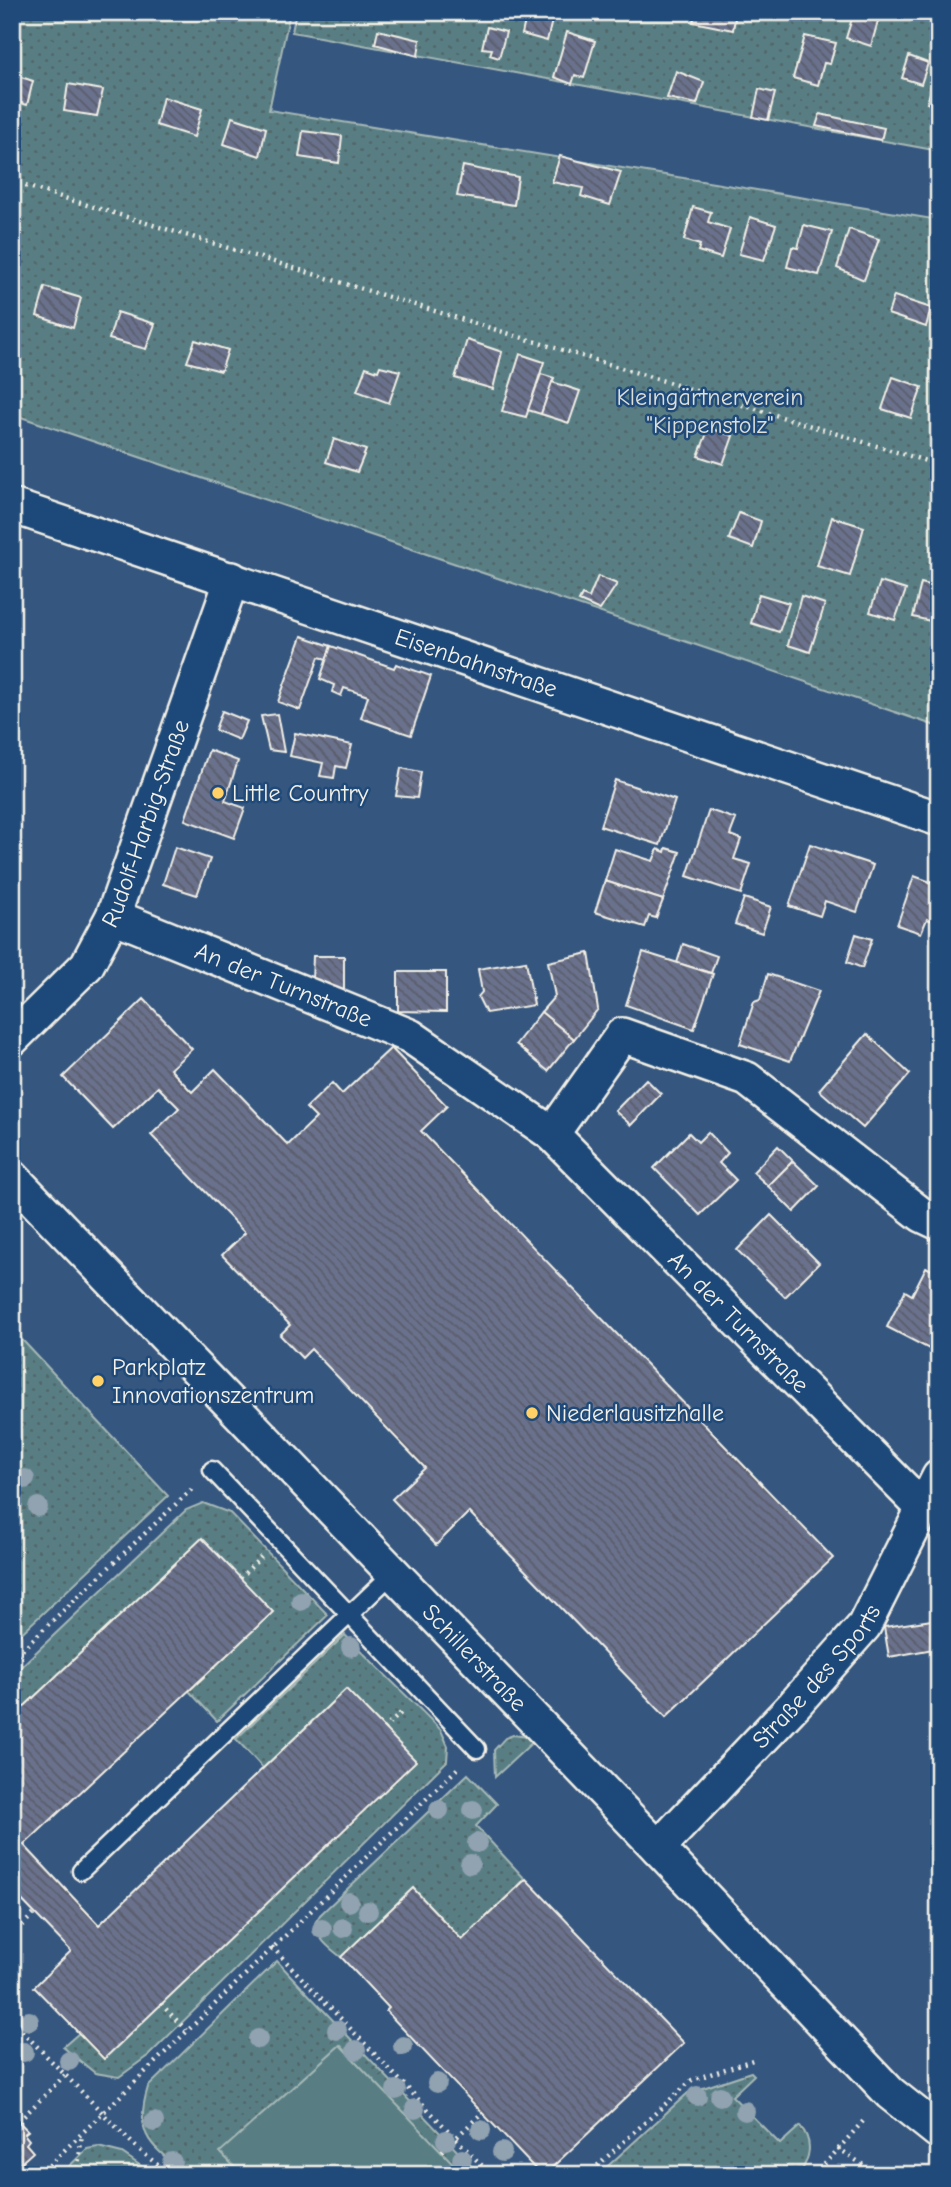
<svg xmlns="http://www.w3.org/2000/svg" width="951" height="2187" viewBox="0 0 951 2187" font-family="'Comic Neue',sans-serif">
<style>
.green{fill:url(#green-dots);stroke:#a6b8b6;stroke-width:2}
.pitch{fill:#587e84;stroke:#a6b8b6;stroke-width:2}
.building{fill:url(#building-back-hatch);stroke:#f4f1e8;stroke-width:2}
.lines{fill:none;stroke-linecap:round;stroke-linejoin:round}
.lane-casing{stroke:#f4f1e8;stroke-width:21}
.street-casing{stroke:#f4f1e8;stroke-width:38}
.path{stroke:#f4f1e8;stroke-width:4.5;stroke-dasharray:2 5;stroke-linecap:butt}
.lane{stroke:#1f4a7a;stroke-width:16}
.street{stroke:#1f4a7a;stroke-width:33}
.tree{fill:#91a2b0}
.poi-dot{fill:#ffd166;stroke:#1f4a7a;stroke-width:2.5}
.labels{text-anchor:middle;stroke-width:5;stroke-linejoin:round;paint-order:stroke}
.park-label{font-size:24px;fill:#dde0d9;stroke:#1f4a7a}
.street-label{font-size:24px;fill:#f4f1e8;stroke:#1f4a7a}
.poi-label{font-size:24px;fill:#f4f1e8;stroke:#1f4a7a;text-anchor:start}
</style>
<defs>
<pattern id="green-dots" width="8" height="8" patternUnits="userSpaceOnUse" patternTransform="scale(1.75)"><rect width="8" height="8" fill="#587e84"/><path d="M2 2h.1M6 6h.1" fill="none" stroke="#516668" stroke-width="1.8" stroke-linecap="round"/></pattern>
<pattern id="building-back-hatch" width="6" height="6" patternUnits="userSpaceOnUse" patternTransform="scale(1.75)"><rect width="6" height="6" fill="#69718c"/><path d="M-1 5l2 2M0 0l6 6M5-1l2 2" fill="none" stroke="#595c69"/></pattern>
</defs>
<rect width="100%" height="100%" fill="#35567f"/>
<filter id="ink" filterUnits="userSpaceOnUse"><feTurbulence type="fractalNoise" baseFrequency=".0143" numOctaves="2"/><feDisplacementMap in="SourceGraphic" scale="14" xChannelSelector="R" yChannelSelector="G"/><feConvolveMatrix kernelMatrix="1 2 1 2 8 2 1 2 1" color-interpolation-filters="sRGB"/></filter>
<g filter="url(#ink)">
<g class="green">
<path d="M12 12H290L269 110 939 220V727L12 414Z"/>
<path d="M296 12H939V151L292 32Z"/>
<path d="M12 1329 168 1496 12 1642Z"/>
<path d="M203 1503 230 1513 328 1615 217 1721 189 1691 272 1612 202 1539 12 1718V1675L186 1510Z"/>
<path d="M345 1635 441 1730 448 1746 447 1761 149 2055 119 2077 95 2073 63 2047 79 2033 346 1689 263 1768 236 1739Z"/>
<path d="M513 1735 537 1738 495 1777 494 1750 505 1738Z"/>
<path d="M468 1774 497 1804 476 1826 525 1879 462 1940 413 1889 341 1957C328 1947 318 1940 315 1923L320 1915Z"/>
<path d="M277 1961 290 1975 480 2175H187C151 2145 133 2136 148 2087Z"/>
<path d="M751 2072 754 2075 732 2096 780 2144 800 2126C814 2142 810 2158 799 2175H598L688 2093Z"/>
<path d="M98 2147 122 2153 154 2175H60L87 2149Z"/>
</g>
<path class="pitch" d="M340 2045 464 2175H242L220 2152Z"/>
<g class="building">
<path d="M527 12H554L547 41 522 34Z"/>
<path d="M696 12H736L733 30 693 22Z"/>
<path d="M854 12 880 14 871 46 846 38Z"/>
<path d="M487 27 506 32 499 58 490 55 492 49 482 48Z"/>
<path d="M378 30 420 40 418 56 375 44Z"/>
<path d="M567 32 595 41 584 78 575 75 572 84 554 77Z"/>
<path d="M805 36 836 43 830 64 824 63 818 85 793 78Z"/>
<path d="M909 56 928 63 921 84 902 78Z"/>
<path d="M676 71 704 82 697 104 667 98Z"/>
<path d="M12 74 33 81 27 105 12 100Z"/>
<path d="M935 76 939 77V107L927 103Z"/>
<path d="M68 84 103 90 97 116 64 111Z"/>
<path d="M759 89 775 93 768 120 753 117Z"/>
<path d="M163 97 202 109 194 137 156 125Z"/>
<path d="M820 114 884 128 881 140 816 126Z"/>
<path d="M232 117 266 128 260 156 224 144Z"/>
<path d="M303 131 342 136 339 163 299 157Z"/>
<path d="M560 156 621 172 610 205 581 196 583 188 552 182Z"/>
<path d="M463 166 518 177 514 205 457 196Z"/>
<path d="M693 207 711 212 708 222 730 229 721 258 698 251 700 245 684 240Z"/>
<path d="M750 217 776 225 764 260 739 254Z"/>
<path d="M804 225 832 232 819 275 787 267 792 247 798 248Z"/>
<path d="M849 229 879 239 864 280 837 268Z"/>
<path d="M45 287 81 298 73 328 37 316Z"/>
<path d="M894 296 931 308 926 327 888 314Z"/>
<path d="M117 312 155 324 146 349 109 339Z"/>
<path d="M195 340 228 350 221 371 187 362Z"/>
<path d="M467 340 502 352 493 389 455 378Z"/>
<path d="M520 354 544 362 526 417 502 411Z"/>
<path d="M380 366 400 371 389 403 357 391 366 367 378 371Z"/>
<path d="M541 374 554 378 541 414 528 410Z"/>
<path d="M893 377 922 387 911 418 882 409Z"/>
<path d="M552 382 580 391 569 423 541 414Z"/>
<path d="M709 428 733 436 723 464 698 456Z"/>
<path d="M334 439 366 450 357 472 326 462Z"/>
<path d="M739 513 761 521 753 548 729 539Z"/>
<path d="M832 517 864 527 850 576 817 566Z"/>
<path d="M598 576 617 584 600 610 579 601 582 595 589 598Z"/>
<path d="M935 580 939 581V623L913 617 921 583 933 586Z"/>
<path d="M880 582 906 590 895 620 870 612Z"/>
<path d="M759 594 789 603 779 632 751 623Z"/>
<path d="M801 596 825 604 810 652 788 645Z"/>
<path d="M302 636 331 646 327 659 319 657 300 710 278 702Z"/>
<path d="M331 646 394 668 396 664 431 676 411 735 361 718 368 696 344 688 341 696 332 692 334 685 320 679Z"/>
<path d="M222 711 247 721 239 740 215 730Z"/>
<path d="M277 714 284 752 269 750 261 716Z"/>
<path d="M295 733 352 745 346 768 336 766 334 778 320 776 323 763 290 756Z"/>
<path d="M209 750 238 761 225 801 245 808 234 838 185 820Z"/>
<path d="M401 768 421 772 417 798 396 796Z"/>
<path d="M615 780 675 800 660 845 600 826Z"/>
<path d="M709 810 736 819 730 835 741 839 734 859 751 864 741 894 687 876Z"/>
<path d="M810 844 873 865 857 912 825 901 820 916 789 906Z"/>
<path d="M175 847 210 859 197 895 163 884Z"/>
<path d="M666 848 680 852 663 900 605 881 615 849 653 861 658 849 665 852Z"/>
<path d="M914 876 939 885V923L927 919 921 933 897 925Z"/>
<path d="M605 881 663 900 656 918 649 916 645 927 595 912Z"/>
<path d="M744 898 771 907 762 933 735 924Z"/>
<path d="M856 934 872 939 862 968 847 962Z"/>
<path d="M683 944 717 956 711 973 677 963Z"/>
<path d="M643 952 713 974 694 1029 626 1005Z"/>
<path d="M589 953 598 1009 574 1039 541 1012 555 996 548 962Z"/>
<path d="M313 956H344V996L312 983Z"/>
<path d="M526 961 534 1005 486 1013 478 997 482 992 478 969Z"/>
<path d="M398 972H446V1012L398 1011Z"/>
<path d="M768 974 819 991 790 1061 740 1044 754 1002 760 1000Z"/>
<path d="M144 999 192 1049 170 1069 192 1092 215 1069 288 1145 316 1118 306 1108 332 1083 342 1094 391 1048 447 1106 421 1131 833 1558 666 1717 469 1512 436 1545 392 1499 425 1468 311 1349 302 1358 280 1335 290 1325 222 1255 245 1233 151 1135 179 1108 158 1087 113 1129 63 1077Z"/>
<path d="M541 1012 574 1039 548 1071 516 1044Z"/>
<path d="M867 1034 910 1074 863 1128 819 1090Z"/>
<path d="M646 1079 661 1094 631 1125 615 1111Z"/>
<path d="M708 1132 728 1153 719 1163 736 1180 700 1215 654 1168 689 1133 698 1142Z"/>
<path d="M778 1146 793 1161 768 1186 753 1172Z"/>
<path d="M793 1161 819 1186 794 1212 768 1186Z"/>
<path d="M771 1215 819 1263 785 1297 737 1250Z"/>
<path d="M926 1267 939 1274V1345L935 1352 887 1327 905 1291 912 1295Z"/>
<path d="M202 1538 273 1612 24 1845 99 1925 346 1689 416 1761 104 2059 34 1987 71 1951 12 1890V1718Z"/>
<path d="M939 1619V1648L889 1657 884 1627Z"/>
<path d="M526 1879 684 2043 544 2175H541L386 2011 389 2008 341 1957 413 1888 462 1940Z"/>
<path d="M12 2115 28 2131 24 2134 29 2140 26 2144 33 2152 12 2171Z"/>
</g>
<g class="lines">
<defs>
<g id="lane">
<path d="M212 1470 477 1749"/>
<path d="M81 1871 393 1573"/>
</g>
<g id="street">
<path id="s1" d="M12 506 939 819"/>
<path id="s2" d="M113 916 410 1036 552 1134 924 1509"/>
<path id="s3" d="M12 1039 87 965 113 916 232 579"/>
<path d="M552 1134 622 1035 747 1079 922 1215 939 1223"/>
<path id="s4" d="M12 1177 658 1848 890 2093 939 2132"/>
<path id="s5" d="M658 1848 794 1705 864 1626 939 1477"/>
</g>
</defs>
<use href="#lane" class="lane-casing"/>
<use href="#street" class="street-casing"/>
<g class="path">
<path d="M12 182 939 465"/>
<path d="M240 1578 262 1556"/>
<path d="M12 1659 193 1488"/>
<path d="M384 1729 404 1710"/>
<path d="M12 1935 35 1913"/>
<path d="M272 1947 491 2175"/>
<path d="M161 2004 186 2030"/>
<path d="M12 2021 136 2147 170 2175"/>
<path d="M19 2121 65 2075"/>
<path d="M838 2148 878 2175"/>
<path d="M442 2151 482 2113"/>
<path d="M39 2175 460 1766"/>
<path d="M77 2175 82 2134"/>
<path d="M587 2175 692 2080 756 2059"/>
<path d="M815 2175 866 2118"/>
</g>
<use href="#lane" class="lane"/>
<use href="#street" class="street"/>
</g>
<g class="tree">
<circle cx="25" cy="1479" r="10"/>
<circle cx="38" cy="1507" r="10"/>
<circle cx="301" cy="1601" r="10"/>
<circle cx="351" cy="1647" r="10"/>
<circle cx="439" cy="1810" r="10"/>
<circle cx="473" cy="1810" r="10"/>
<circle cx="477" cy="1843" r="10"/>
<circle cx="470" cy="1864" r="10"/>
<circle cx="349" cy="1902" r="10"/>
<circle cx="368" cy="1911" r="10"/>
<circle cx="343" cy="1928" r="10"/>
<circle cx="322" cy="1929" r="10"/>
<circle cx="29" cy="2021" r="10"/>
<circle cx="337" cy="2030" r="10"/>
<circle cx="258" cy="2039" r="10"/>
<circle cx="403" cy="2046" r="10"/>
<circle cx="356" cy="2050" r="10"/>
<circle cx="24" cy="2052" r="10"/>
<circle cx="69" cy="2061" r="10"/>
<circle cx="437" cy="2083" r="10"/>
<circle cx="396" cy="2090" r="10"/>
<circle cx="697" cy="2096" r="10"/>
<circle cx="720" cy="2096" r="10"/>
<circle cx="415" cy="2109" r="10"/>
<circle cx="745" cy="2111" r="10"/>
<circle cx="154" cy="2122" r="10"/>
<circle cx="481" cy="2130" r="10"/>
<circle cx="446" cy="2140" r="10"/>
<circle cx="502" cy="2152" r="10"/>
<circle cx="462" cy="2159" r="10"/>
<circle cx="172" cy="2162" r="10"/>
</g>
</g>
<g class="poi-dot">
<circle cx="218" cy="793" r="7"/>
<circle cx="98" cy="1381" r="7"/>
<circle cx="532" cy="1413" r="7"/>
</g>
<g class="labels">
<g class="park-label">
<text x="710" y="405">Kleingärtnerverein<tspan x="710" dy="28">"Kippenstolz"</tspan></text>
</g>
<g class="street-label">
<text dy="8" stroke="none"><textPath href="#s1" startOffset="490">Eisenbahnstraße</textPath></text>
<text dy="8" stroke="none"><textPath href="#s3" startOffset="259">Rudolf-Harbig-Straße</textPath></text>
<text dy="8" stroke="none"><textPath href="#s2" startOffset="184">An der Turnstraße</textPath></text>
<text dy="8" stroke="none"><textPath href="#s2" startOffset="758">An der Turnstraße</textPath></text>
<text dy="8" stroke="none"><textPath href="#s4" startOffset="667">Schillerstraße</textPath></text>
<text dy="8" stroke="none"><textPath href="#s5" startOffset="234">Straße des Sports</textPath></text>
</g>
<g class="poi-label">
<text x="232" y="801">Little Country</text>
<text x="112" y="1375">Parkplatz<tspan x="112" dy="28">Innovationszentrum</tspan></text>
<text x="546" y="1421">Niederlausitzhalle</text>
</g>
</g>
<rect width="951" height="2187" fill="none" stroke="#1f4a7a" stroke-width="42"/>
<rect x="21" y="21" width="909" height="2145" fill="none" stroke="#f4f1e8" stroke-width="2.5" filter="url(#ink)"/>
</svg>
